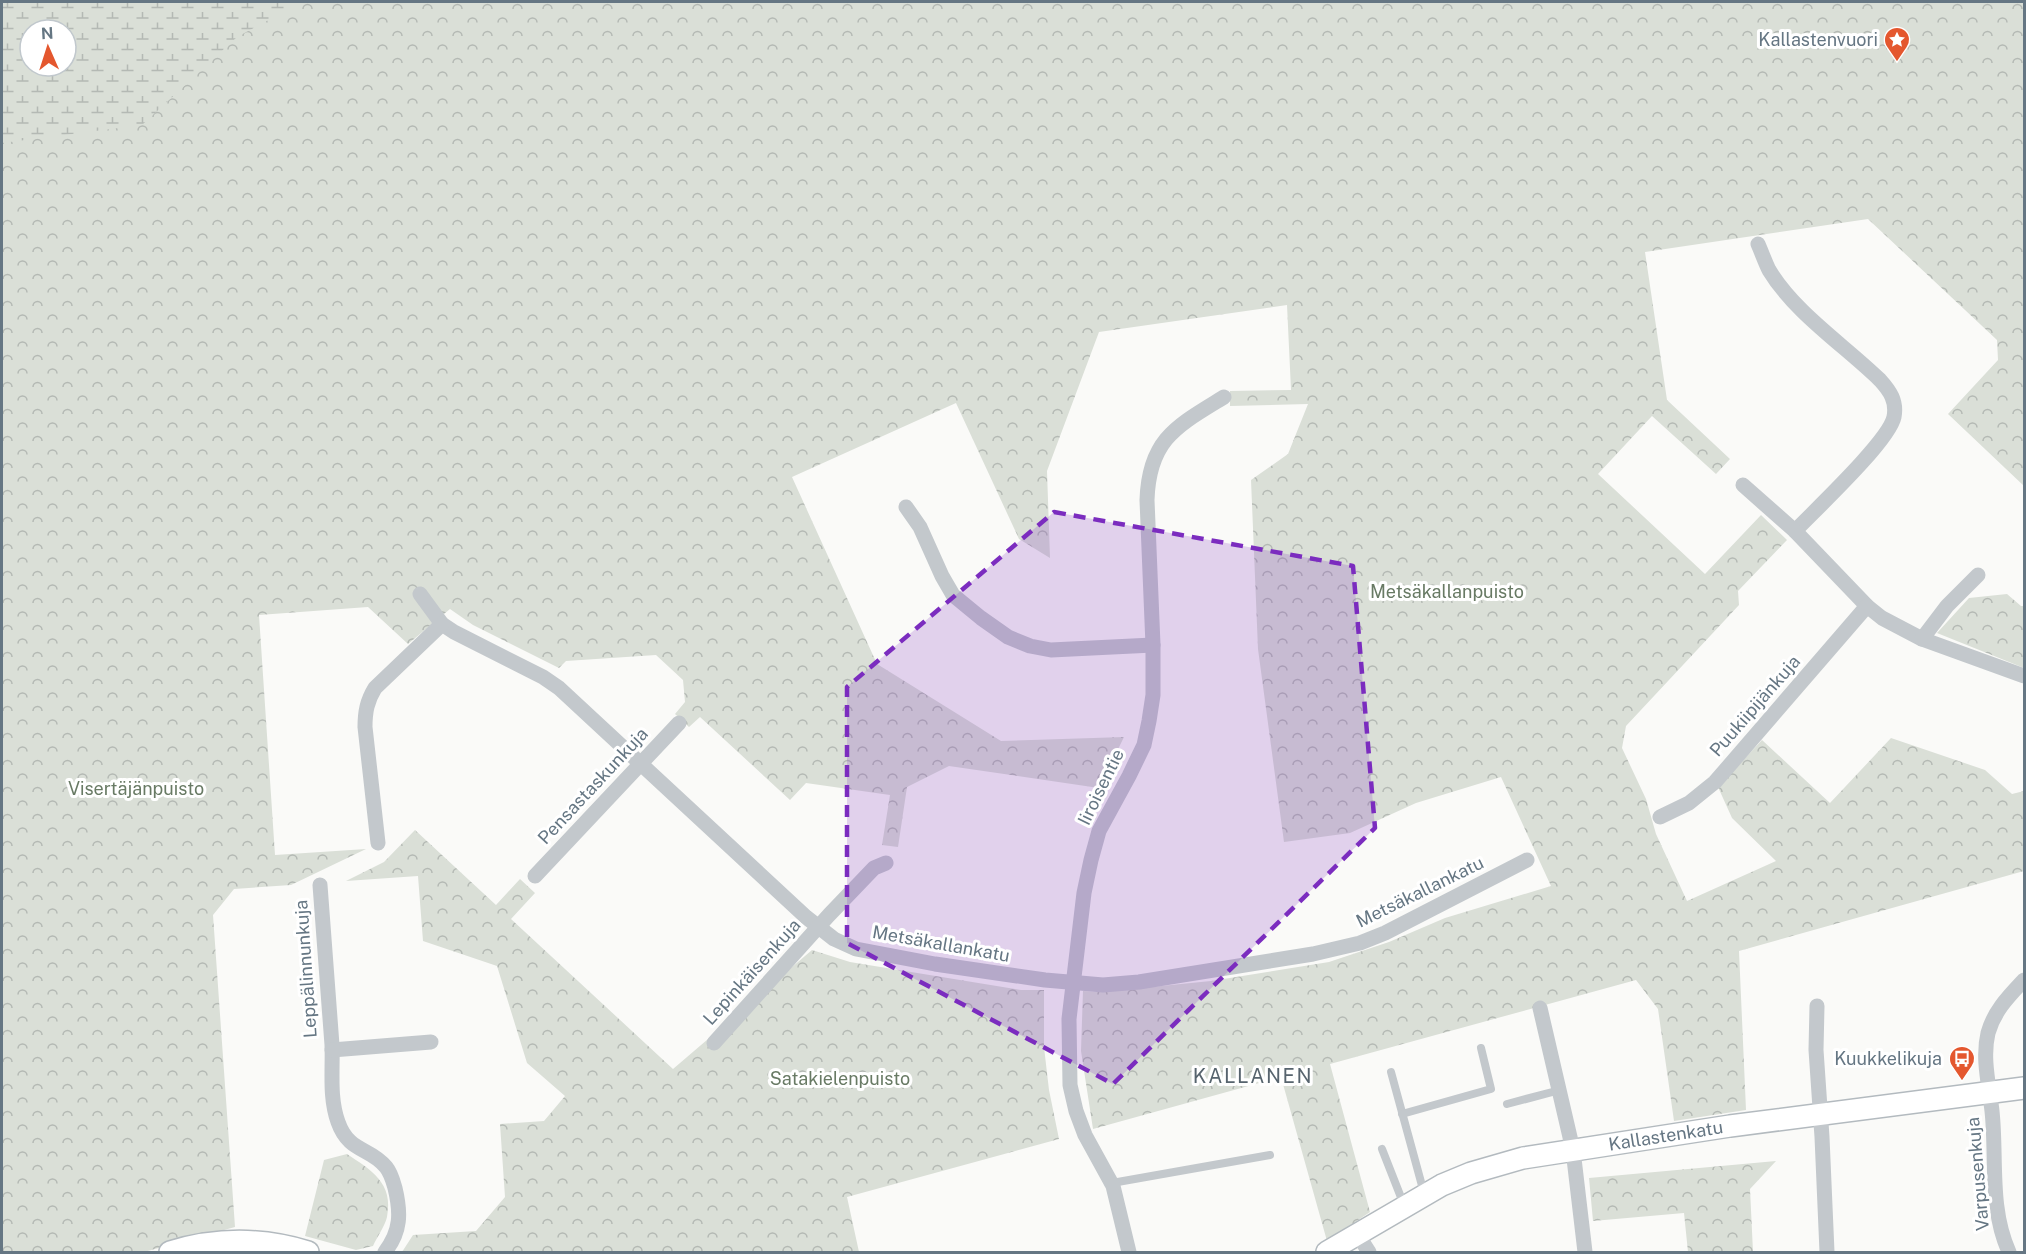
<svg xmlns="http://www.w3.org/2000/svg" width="2026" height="1254" viewBox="0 0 2026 1254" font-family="'Public Sans',sans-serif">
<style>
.forest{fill:url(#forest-crowns);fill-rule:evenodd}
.wetland{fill:url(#wetland-marsh);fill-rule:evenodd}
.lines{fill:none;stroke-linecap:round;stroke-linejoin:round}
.secondary-casing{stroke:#b3babf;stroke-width:24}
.lane{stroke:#c3c8cc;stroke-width:8}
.street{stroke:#c3c8cc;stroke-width:15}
.secondary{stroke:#fff;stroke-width:21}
.marked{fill:#7b2cbf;fill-opacity:0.2;stroke:#7b2cbf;stroke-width:4.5;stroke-dasharray:12 8;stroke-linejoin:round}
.labels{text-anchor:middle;stroke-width:6;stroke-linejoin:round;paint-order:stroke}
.poi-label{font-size:18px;fill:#657683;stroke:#fff;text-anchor:end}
.park-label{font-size:18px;fill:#687a64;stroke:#fff}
.street-label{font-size:18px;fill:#657683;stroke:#fff}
.neighbourhood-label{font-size:20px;letter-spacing:1.5px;fill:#57646e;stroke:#fff}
</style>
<defs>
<pattern id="forest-crowns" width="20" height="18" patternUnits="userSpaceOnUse" patternTransform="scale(1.5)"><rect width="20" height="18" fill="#dadfd7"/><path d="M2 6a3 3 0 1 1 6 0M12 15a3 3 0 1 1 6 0" fill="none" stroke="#b4b9b4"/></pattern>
<pattern id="wetland-marsh" width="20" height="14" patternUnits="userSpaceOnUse" patternTransform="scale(1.5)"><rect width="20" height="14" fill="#dadfd7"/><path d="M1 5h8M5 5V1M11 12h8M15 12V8" fill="none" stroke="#b4b9b4"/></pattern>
</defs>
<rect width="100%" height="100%" fill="#fafaf8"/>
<g class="forest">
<path d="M2 2H2024V486L1948 414 1998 360 1997 340 1868 219 1645 252 1667 400 1730 459 1716 474 1652 416 1598 474 1705 574 1761 515 1787 540 1738 591 1739 605 1626 726 1622 748 1646 799 1656 834 1687 901 1776 861 1732 818 1718 787 1762 740 1830 803 1891 738 1985 770 2012 794 2024 791V871L1739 951 1746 1110 1674 1121 1658 1009 1636 980 1330 1064 1370 1212 1327 1241 1281 1077 1093 1129 1081 1051 1083 991 1101 992 1211 981 1329 962 1389 942 1445 918 1551 886 1501 777 1416 803 1350 833 1284 842 1258 649 1251 480 1288 454 1308 404 1230 406V391L1291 390 1287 305 1099 332 1047 471 1050 558 1019 539 956 403 792 477 877 664 1001 741 1124 737 1099 788 949 766 907 787 898 847 882 845 890 795 806 783 790 800 700 717 689 727 675 714 685 702 683 680 656 655 566 661 559 668 473 625 450 609 408 644 368 607 259 615 275 855 366 849 291 885 234 889 213 915 235 1227 144 1252H2ZM30 30H66V66H30Z"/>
<path d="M2007 594 2021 606H2024V668L1937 633 1969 598Z"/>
<path d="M415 830 496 905 520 879 535 893 511 919 673 1069 812 950 850 962 1021 990H1044V1047L1049 1090 1059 1139 847 1197 859 1252H402L413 1235 476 1231 505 1197 500 1124 544 1121 565 1096 527 1063 497 966 423 941 418 876 346 881 384 862Z"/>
<path d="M347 1154C371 1170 394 1183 387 1217 385 1226 377 1237 373 1246L356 1250 305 1236 324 1160Z"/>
<path d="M1776 1161 1750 1189 1753 1252H1688L1684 1213 1593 1221 1589 1178Z"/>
</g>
<path class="wetland" d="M2 2H302L237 37 142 125 2 143ZM30 30H66V66H30Z"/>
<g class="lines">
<defs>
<g id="secondary">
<path d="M170 1252C216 1238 263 1238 308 1252"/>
<path id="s1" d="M1327 1252 1442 1185 1471 1173 1523 1158 1730 1126 2024 1088"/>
</g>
</defs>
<use href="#secondary" class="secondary-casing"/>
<g class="lane">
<path d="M1391 1072 1424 1193"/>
<path d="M1507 1104 1560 1090"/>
<path d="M1402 1114 1491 1089 1481 1048"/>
<path d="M1382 1149 1404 1205"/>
<path d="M1112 1183 1270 1155"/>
</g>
<g class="street">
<path d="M1758 244C1762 253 1765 262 1769 270 1795 313 1844 345 1880 380 1890 391 1897 401 1894 417 1889 441 1815 510 1795 531"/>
<path d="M1743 485 1795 531 1867 606 1882 618 1922 639 2024 676"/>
<path d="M906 507 920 527 942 576 953 595 981 618 1008 637 1030 646 1051 650 1153 645"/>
<path d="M420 594 442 624 454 632 543 677 559 688 806 917 834 939 856 949 935 964 1045 980 1103 985 1139 982 1313 954 1360 943 1385 933 1527 860"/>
<path d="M1922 639 1947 606 1978 575"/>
<path d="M1660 817 1689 803 1715 782 1867 606"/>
<path d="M378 843 365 727C365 712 367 701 375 688L442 624"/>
<path d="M535 876 679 723"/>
<path d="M320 885C324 938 328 991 332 1045 333 1070 329 1097 338 1122 349 1153 370 1147 386 1167 391 1173 393 1181 395 1188 401 1213 401 1231 385 1252"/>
<path d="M1817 1006 1816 1050 1822 1137 1827 1252"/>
<path d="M1540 1008 1573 1150 1585 1252"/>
<path d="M714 1043 829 915 874 868 886 863"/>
<path d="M332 1050 431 1042"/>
<path d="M1358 1235 1369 1252"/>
<path d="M1129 1252 1113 1186 1085 1135 1076 1111 1070 1085 1069 1019 1084 893 1091 860 1099 831 1129 776 1144 745 1149 721 1153 695V645L1147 500C1149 439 1177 426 1224 397"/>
<path d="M2009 1252C1989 1208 1997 1158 1992 1111 1989 1085 1982 1058 1988 1033 1994 1011 2009 996 2024 980"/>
</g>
<use href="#secondary" class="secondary"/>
</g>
<path class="marked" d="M1054 512 1353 566 1375 828 1113 1084 847 943V687Z"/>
<defs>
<symbol id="sight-pin" viewBox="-11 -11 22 30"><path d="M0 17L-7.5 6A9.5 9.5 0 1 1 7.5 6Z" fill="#e4572e" stroke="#fff"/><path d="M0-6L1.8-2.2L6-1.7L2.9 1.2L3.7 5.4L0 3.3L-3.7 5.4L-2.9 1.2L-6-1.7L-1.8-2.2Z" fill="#fff"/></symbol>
<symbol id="bus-pin" viewBox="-11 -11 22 30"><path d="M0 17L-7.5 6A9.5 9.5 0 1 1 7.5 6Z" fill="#e4572e" stroke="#fff"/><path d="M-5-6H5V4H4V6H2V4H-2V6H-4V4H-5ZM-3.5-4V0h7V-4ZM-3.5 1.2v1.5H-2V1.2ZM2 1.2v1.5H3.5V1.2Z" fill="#fff"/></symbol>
</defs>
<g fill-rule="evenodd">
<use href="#sight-pin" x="1882" y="25" width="30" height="40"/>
<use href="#bus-pin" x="1947" y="1044" width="30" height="40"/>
</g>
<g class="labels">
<g class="poi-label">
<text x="1878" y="46">Kallastenvuori</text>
<text x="1942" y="1065">Kuukkelikuja</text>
</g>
<g class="park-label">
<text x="1447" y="598">Metsäkallanpuisto</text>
<text x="136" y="795">Visertäjänpuisto</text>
<text x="840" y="1085">Satakielenpuisto</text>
</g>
<g class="street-label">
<text transform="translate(1755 706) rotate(-49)" y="6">Puukiipijänkuja</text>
<text transform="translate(593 786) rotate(-47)" y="6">Pensastaskunkuja</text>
<text transform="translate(1101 787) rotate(-64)" y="6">Iiroisentie</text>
<text transform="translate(1420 892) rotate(-26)" y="6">Metsäkallankatu</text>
<text transform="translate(941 944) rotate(10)" y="6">Metsäkallankatu</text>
<text transform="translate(306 969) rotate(-94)" y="6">Leppälinnunkuja</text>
<text transform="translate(752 972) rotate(-48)" y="6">Lepinkäisenkuja</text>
<text dy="6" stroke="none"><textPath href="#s1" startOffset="363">Kallastenkatu</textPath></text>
<text transform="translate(1978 1174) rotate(-95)" y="6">Varpusenkuja</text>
</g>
<g class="neighbourhood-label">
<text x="1253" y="1083">KALLANEN</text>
</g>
</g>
<rect width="2026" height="1254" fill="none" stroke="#657683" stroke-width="6"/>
<g transform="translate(48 48) rotate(357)"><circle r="28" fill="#ffffff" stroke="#c1c8cd" stroke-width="1.5"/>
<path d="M0-4.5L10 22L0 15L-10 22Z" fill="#e4572e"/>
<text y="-9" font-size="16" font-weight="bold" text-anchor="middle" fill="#657683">N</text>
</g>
</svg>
